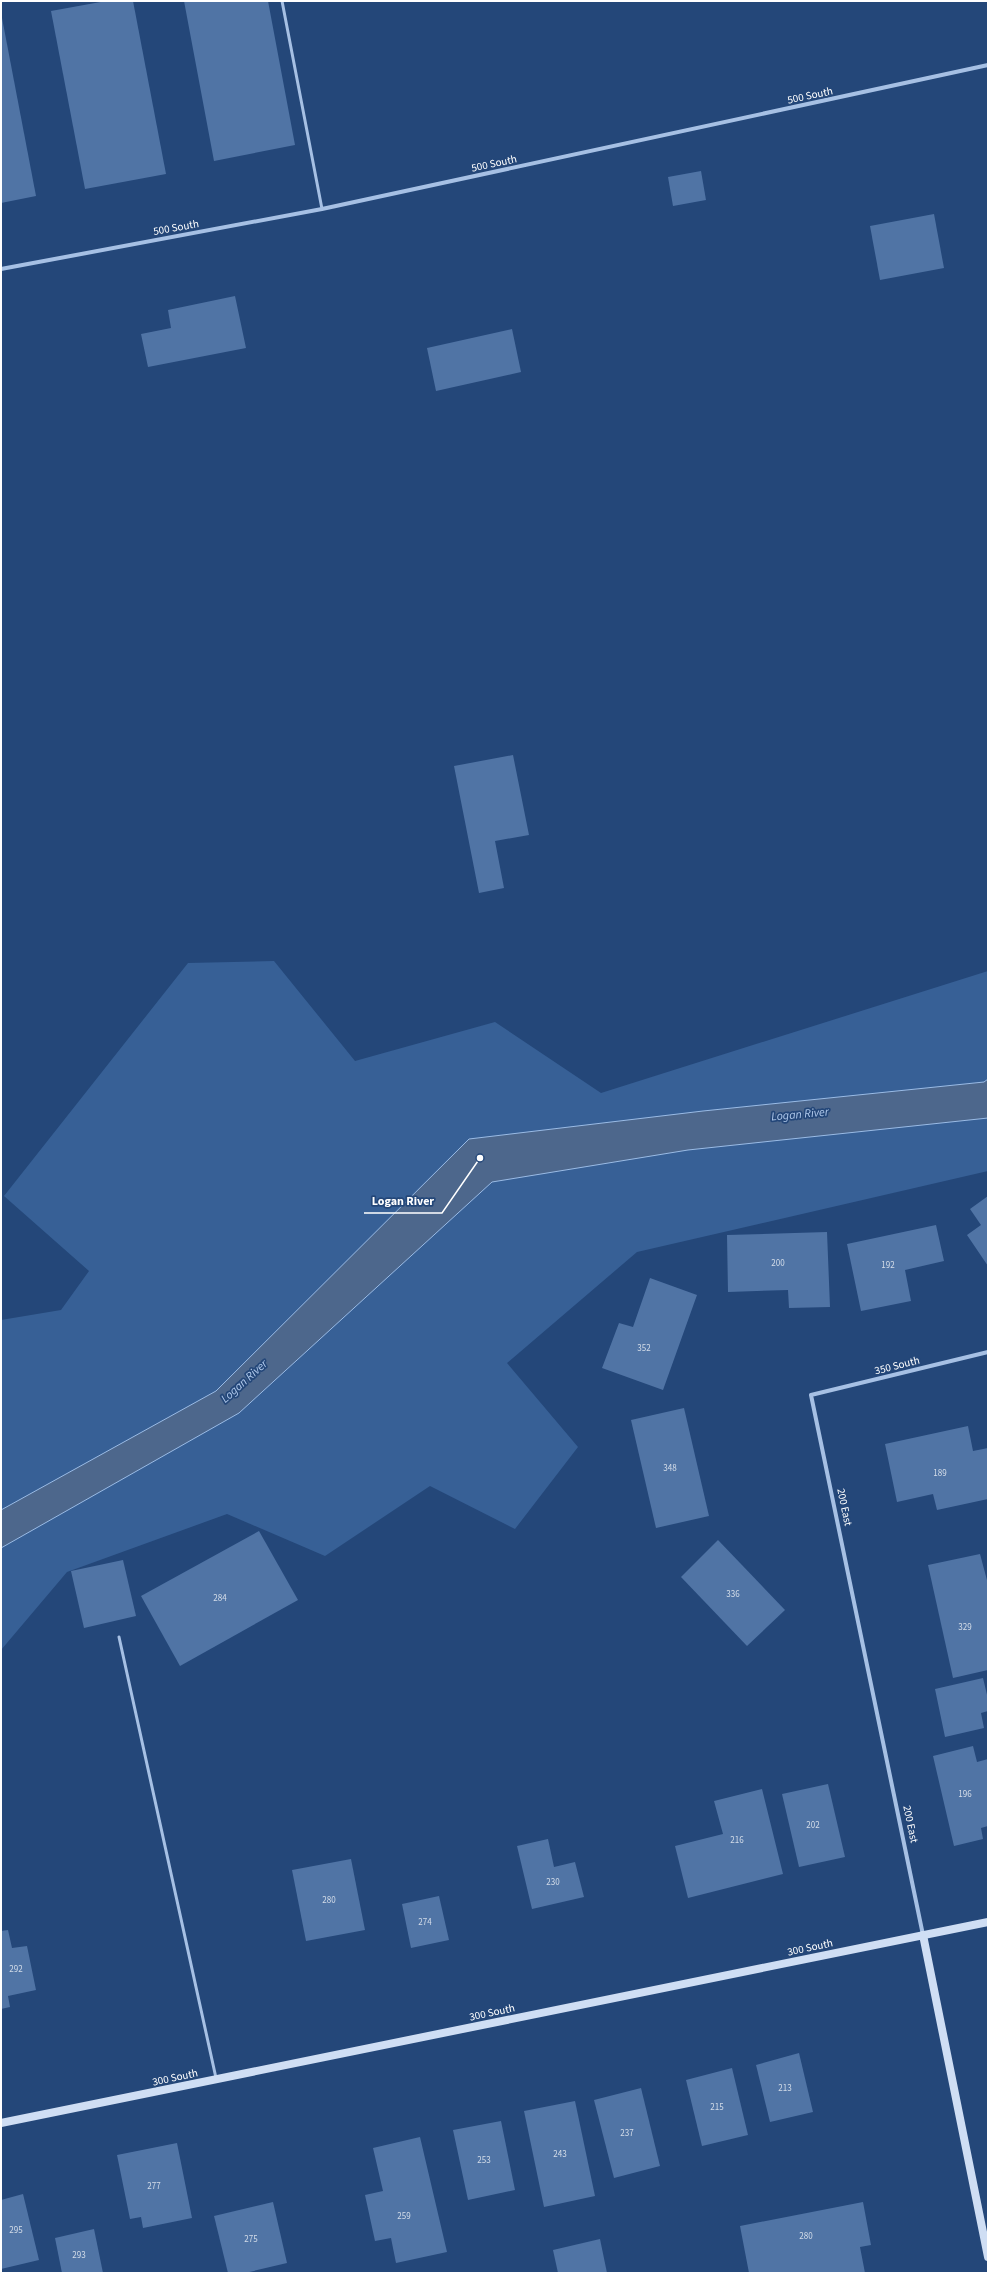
<svg xmlns="http://www.w3.org/2000/svg" width="989" height="2274" viewBox="0 0 989 2274" font-family="'Source Sans 3',sans-serif">
<style>
.green{fill:#376096}
.water{fill:#4d678c;stroke:#9abbe5}
.building{fill:#5074a5}
.lines{fill:none;stroke-linecap:round;stroke-linejoin:round}
.lane{stroke:#a6c0e4;stroke-width:3}
.street{stroke:#a6c0e4;stroke-width:4}
.secondary{stroke:#cfdef4;stroke-width:8}
.labels{text-anchor:middle;stroke-width:3.5;stroke-linejoin:round;paint-order:stroke}
.number-label{font-size:9px;fill:#d3dce8}
.street-label{font-size:11px;fill:#fff;stroke:#244779}
.water-label{font-size:12px;font-style:italic;fill:#b1caec;stroke:#244779}
.leader{fill:none;stroke:#fff;stroke-width:1.5}
.callout-dot{fill:#fff;stroke:#244779;stroke-width:1.5}
.callout-label{font-size:12px;text-anchor:middle;font-weight:bold;fill:#fff;stroke:#244779;stroke-width:3.5;stroke-linejoin:round;paint-order:stroke}
</style>
<rect width="100%" height="100%" fill="#244779"/>
<path class="green" d="M274 961 355 1061 495 1022 601 1093 988 971V1171L637 1252 507 1363 578 1447 515 1529 430 1486 325 1556 227 1514 67 1572 1 1650V1320L61 1310 89 1271 4 1196 188 963Z"/>
<path class="water" d="M988 1079V1118L688 1150 492 1182 239 1413 1 1548V1510L216 1391 469 1139 703 1111 984 1082Z"/>
<g class="building">
<path d="M106 1H133L166 174 85 189 51 11Z"/>
<path d="M184 1H268L295 145 214 161Z"/>
<path d="M2 18 36 196 1 203V19Z"/>
<path d="M701 171 706 200 673 206 668 177Z"/>
<path d="M934 214 944 268 880 280 870 226Z"/>
<path d="M235 296 246 348 148 367 141 334 171 328 168 310Z"/>
<path d="M512 329 521 372 436 391 427 348Z"/>
<path d="M513 755 529 835 495 841 504 888 479 893 454 766Z"/>
<path d="M988 1196V1266L967 1235 981 1225 970 1209Z"/>
<path d="M936 1225 944 1261 905 1270 911 1301 861 1311 847 1244Z"/>
<path d="M827 1232 830 1307 789 1308 788 1290 728 1292 727 1235Z"/>
<path d="M650 1278 697 1295 663 1390 602 1368 619 1323 633 1327Z"/>
<path d="M684 1408 709 1516 656 1528 631 1420Z"/>
<path d="M968 1426 973 1451 988 1448V1499L937 1510 933 1494 897 1502 885 1444Z"/>
<path d="M259 1531 298 1600 180 1666 141 1596Z"/>
<path d="M718 1540 785 1610 747 1646 681 1577Z"/>
<path d="M980 1554 988 1584V1670L953 1678 928 1565Z"/>
<path d="M123 1560 136 1616 84 1628 71 1571Z"/>
<path d="M983 1678 988 1699V1711L981 1713 984 1728 945 1737 935 1689Z"/>
<path d="M973 1746 977 1762 988 1759V1826L981 1828 983 1839 954 1846 933 1756Z"/>
<path d="M828 1784 845 1857 799 1867 782 1794Z"/>
<path d="M762 1789 783 1874 688 1898 675 1846 723 1834 714 1801Z"/>
<path d="M548 1839 554 1867 575 1862 584 1897 532 1909 517 1846Z"/>
<path d="M351 1859 365 1930 306 1941 292 1870Z"/>
<path d="M439 1896 449 1940 411 1948 402 1904Z"/>
<path d="M8 1930 12 1948 27 1946 36 1990 8 1996 10 2007 1 2009V1931Z"/>
<path d="M799 2053 813 2112 770 2122 756 2065Z"/>
<path d="M732 2068 748 2135 702 2146 686 2080Z"/>
<path d="M641 2088 660 2166 614 2178 594 2100Z"/>
<path d="M575 2101 595 2196 544 2207 524 2111Z"/>
<path d="M501 2121 515 2190 468 2200 453 2130Z"/>
<path d="M420 2137 447 2252 396 2263 391 2238 375 2241 365 2195 383 2191 373 2148Z"/>
<path d="M177 2143 192 2218 143 2228 141 2217 130 2219 117 2155Z"/>
<path d="M23 2194 39 2260 1 2269V2200Z"/>
<path d="M273 2202 287 2263 245 2273H228L214 2216Z"/>
<path d="M863 2202 871 2245 860 2247 865 2273H749L740 2226Z"/>
<path d="M94 2229 103 2273H62L55 2238Z"/>
<path d="M600 2239 607 2273H558L553 2250Z"/>
</g>
<g class="lines">
<g class="lane">
<path d="M282 1 322 209"/>
<path d="M119 1637 216 2078"/>
</g>
<g class="street">
<path d="M1 269 322 209 988 65"/>
<path d="M923 1935 811 1395 988 1352"/>
</g>
<g class="secondary">
<path d="M923 1935 988 2257"/>
<path d="M1 2123 988 1922"/>
</g>
</g>
<g class="labels">
<g class="number-label">
<text x="778" y="1266">200</text>
<text x="888" y="1268">192</text>
<text x="644" y="1351">352</text>
<text x="670" y="1471">348</text>
<text x="940" y="1476">189</text>
<text x="733" y="1597">336</text>
<text x="220" y="1601">284</text>
<text x="965" y="1630">329</text>
<text x="965" y="1797">196</text>
<text x="813" y="1828">202</text>
<text x="737" y="1843">216</text>
<text x="553" y="1885">230</text>
<text x="329" y="1903">280</text>
<text x="425" y="1925">274</text>
<text x="16" y="1972">292</text>
<text x="785" y="2091">213</text>
<text x="717" y="2110">215</text>
<text x="627" y="2136">237</text>
<text x="560" y="2157">243</text>
<text x="484" y="2163">253</text>
<text x="154" y="2189">277</text>
<text x="404" y="2219">259</text>
<text x="16" y="2233">295</text>
<text x="806" y="2239">280</text>
<text x="251" y="2242">275</text>
<text x="79" y="2258">293</text>
</g>
<g class="street-label">
<text transform="translate(810 95) rotate(-12)" y="4">500 South</text>
<text transform="translate(494 163) rotate(-12)" y="4">500 South</text>
<text transform="translate(176 227) rotate(-10)" y="4">500 South</text>
<text transform="translate(897 1365) rotate(-14)" y="4">350 South</text>
<text transform="translate(845 1507) rotate(78)" y="4">200 East</text>
<text transform="translate(911 1824) rotate(78)" y="4">200 East</text>
<text transform="translate(810 1947) rotate(-12)" y="4">300 South</text>
<text transform="translate(492 2012) rotate(-12)" y="4">300 South</text>
<text transform="translate(175 2077) rotate(-12)" y="4">300 South</text>
</g>
<g class="water-label">
<text transform="translate(800 1114) rotate(-5)" y="4">Logan River</text>
<text transform="translate(244 1381) rotate(-42)" y="4">Logan River</text>
</g>
</g>
<path class="leader" d="M480 1158L442 1213H364"/>
<circle class="callout-dot" cx="480" cy="1158" r="4"/>
<g class="callout-label">
<text x="403" y="1205">Logan River</text>
</g>
<rect width="989" height="2274" fill="none" stroke="#ffffff" stroke-width="4"/>
</svg>
